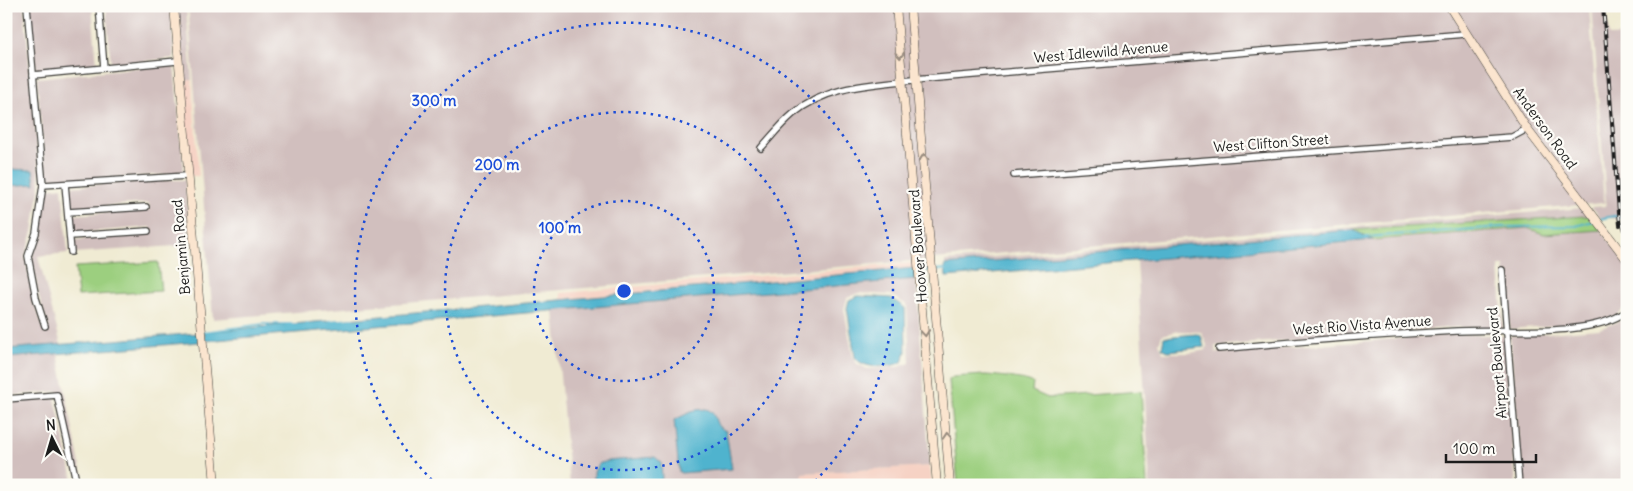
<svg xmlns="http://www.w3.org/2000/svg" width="1633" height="491" viewBox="0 0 1633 491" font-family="Delius,sans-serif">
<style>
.built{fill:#f6d2c4}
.industrial{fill:#d1bfbe;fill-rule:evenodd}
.green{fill:#9ccf7f;stroke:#5c764e}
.water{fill:#4fb3ce;stroke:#366875}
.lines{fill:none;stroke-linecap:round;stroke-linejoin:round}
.stream{stroke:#4fb3ce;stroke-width:2}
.street-casing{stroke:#3c3b37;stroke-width:8}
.secondary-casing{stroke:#3c3b37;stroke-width:9}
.street{stroke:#fff;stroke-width:5.5}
.secondary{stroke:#fbe5cf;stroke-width:8}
.rail-casing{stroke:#1c1c1c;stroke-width:4}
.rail{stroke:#fdfcf7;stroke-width:2;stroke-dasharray:5.5;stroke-linecap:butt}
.oneway{stroke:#978b7e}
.ring{fill:none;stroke:#1d4ed8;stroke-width:2.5;stroke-dasharray:2.5 5}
.labels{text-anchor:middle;stroke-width:4.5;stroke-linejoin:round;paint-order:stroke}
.street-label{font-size:14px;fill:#1c1c1c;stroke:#fdfcf7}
.centre{fill:#1d4ed8;stroke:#fdfcf7;stroke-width:2.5}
.ring-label{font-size:15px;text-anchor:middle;font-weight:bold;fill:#1d4ed8;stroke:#fdfcf7;stroke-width:4.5;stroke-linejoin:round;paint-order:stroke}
</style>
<rect width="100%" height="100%" fill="#fdfcf7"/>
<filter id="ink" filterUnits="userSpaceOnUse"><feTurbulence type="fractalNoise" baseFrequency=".02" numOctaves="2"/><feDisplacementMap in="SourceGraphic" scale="10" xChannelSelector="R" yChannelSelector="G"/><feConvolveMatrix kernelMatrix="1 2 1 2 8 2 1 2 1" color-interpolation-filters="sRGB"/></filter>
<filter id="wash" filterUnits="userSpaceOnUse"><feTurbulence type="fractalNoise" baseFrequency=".0096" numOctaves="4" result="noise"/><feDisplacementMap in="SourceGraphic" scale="20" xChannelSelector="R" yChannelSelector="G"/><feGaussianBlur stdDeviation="1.12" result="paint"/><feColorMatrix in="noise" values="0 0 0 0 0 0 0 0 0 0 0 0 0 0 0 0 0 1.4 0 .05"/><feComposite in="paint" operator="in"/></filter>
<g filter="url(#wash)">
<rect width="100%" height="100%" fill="#f0ebd3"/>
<g class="built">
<path d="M192 80 199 176H191L182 81Z"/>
<path d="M914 263 915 268 561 299V293Z"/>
<path d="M930 466 932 485H803L801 473Z"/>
</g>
<g class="industrial">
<path d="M6 6H24L40 185 33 232 25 257 33 299 43 330 49 328 39 297 32 257 39 233 46 189 62 187 68 253 38 256 61 345 6 349V186L35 183 33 170 6 169Z"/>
<path d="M30 6H92L97 65 36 71Z"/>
<path d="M106 6H171L174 58 111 64Z"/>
<path d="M177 6H186L192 80 182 81Z"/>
<path d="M188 6H1589L1604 203 213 319Z"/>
<path d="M1592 6H1606L1609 36 1627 35V220L1600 217 1592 207 1605 206 1606 203Z"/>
<path d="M174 64 184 173 46 182 37 78Z"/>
<path d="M154 180H185L190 245 74 253 73 240 151 234V227L73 233 71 215 149 210V203L70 208 69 187Z"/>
<path d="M1584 208 1591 216 1337 231 945 265V261Z"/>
<path d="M1527 228 1544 234 1601 230 1627 265V306L1616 315 1597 322 1510 329 1504 266H1499L1503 329 1459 327 1215 346 1216 353 1460 334 1504 336 1516 485H1150L1137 260ZM1179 331 1201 332 1207 345 1206 350 1190 353H1163L1159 343 1162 335Z"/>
<path d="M916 279 930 466 802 473 803 485H570L554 311ZM858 293 891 295 907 305 910 363 898 367 867 369 857 364 853 357 844 309 847 298Z"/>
<path d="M1627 315V485H1523L1510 336 1599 329 1620 321Z"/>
<path d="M58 354 84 485H80L60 394 57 391 6 396V358Z"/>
<path d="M55 398 74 485H6V402Z"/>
</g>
<g class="green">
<path d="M1586 216H1591L1601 230 1544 234 1527 228 1373 240 1353 230Z"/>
<path d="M158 262 161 291 78 296 75 267Z"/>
<path d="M984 375C993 375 1029 379 1033 383L1032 391 1048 398 1141 391 1147 485H958L949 380 953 377Z"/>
</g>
<g class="water">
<path d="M6 169 33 170 35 184 6 186Z"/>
<path d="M1353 230 1373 240 946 277 945 265Z"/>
<path d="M915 268 916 279 205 341 204 332Z"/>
<path d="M858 296 891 298 905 308 906 352 902 362C889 368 863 370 855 357L847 308 849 300Z"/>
<path d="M198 333 199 342 6 358V349Z"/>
<path d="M1197 334 1201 336 1204 347 1168 351 1162 348 1164 337Z"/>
<path d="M706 409C716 412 714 420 719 427L726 431 732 469 681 473 679 472 674 420 695 410Z"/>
<path d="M655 457 661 462 662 479 659 485H642L639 479 634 478 600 481 594 479V472L598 464 608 461Z"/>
</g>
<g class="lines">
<g class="stream">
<path d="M1599 219 1614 216 1627 218"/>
<path d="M1366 237 1501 227 1576 226 1593 221"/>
<path d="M935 270 948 269"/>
<path d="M920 271 930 270"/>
<path d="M330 321 353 319"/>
<path d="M203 332 264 324H293"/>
</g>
</g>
</g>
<g filter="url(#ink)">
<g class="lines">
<defs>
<g id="street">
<path d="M27 6 43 185 36 233 28 256 36 298 45 326"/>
<path d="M99 6 104 68"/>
<path d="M33 75 177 61"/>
<path d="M761 148C771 137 781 124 793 114 824 88 863 85 902 81L1465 34"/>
<path d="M1014 175 1512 137 1527 129"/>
<path d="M65 184 71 252"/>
<path d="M43 185 187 176"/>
<path d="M68 212 146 207"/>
<path d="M70 236 148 231"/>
<path d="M1502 270 1519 485"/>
<path d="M1219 349C1298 341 1377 335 1457 331 1502 328 1590 339 1627 311"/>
<path d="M6 399 57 395 77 485"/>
</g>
<g id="secondary">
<path d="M174 6 215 485"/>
<path d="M896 6 937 485"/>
<path d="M910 6 950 485"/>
<path d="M1449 6 1527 129 1627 260"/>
</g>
</defs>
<use href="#street" class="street-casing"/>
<use href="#secondary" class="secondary-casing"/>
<use href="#street" class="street"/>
<use href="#secondary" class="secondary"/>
<defs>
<g id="rail">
<path d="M1603 6 1620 225"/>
<path d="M1623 224 1627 237"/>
</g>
</defs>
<use href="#rail" class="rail-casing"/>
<use href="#rail" class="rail"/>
</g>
<defs><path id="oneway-chevron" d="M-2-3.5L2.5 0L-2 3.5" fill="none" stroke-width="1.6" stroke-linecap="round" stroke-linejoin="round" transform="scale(1.25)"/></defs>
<g class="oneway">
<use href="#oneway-chevron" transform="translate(900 55) rotate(86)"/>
<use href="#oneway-chevron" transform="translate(924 157) rotate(-95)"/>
<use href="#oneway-chevron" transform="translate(925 333) rotate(85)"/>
<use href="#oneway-chevron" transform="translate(947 436) rotate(-94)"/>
</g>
</g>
<g class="ring">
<circle cx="624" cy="291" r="90"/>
<circle cx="624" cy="291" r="179"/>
<path d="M437 485A269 269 0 1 1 811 485"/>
</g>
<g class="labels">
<g class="street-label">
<text transform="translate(1101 52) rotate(-5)" y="5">West Idlewild Avenue</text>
<text transform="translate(1545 128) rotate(54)" y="5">Anderson Road</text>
<text transform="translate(1271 143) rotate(-4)" y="5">West Clifton Street</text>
<text transform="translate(918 246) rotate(-94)" y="5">Hoover Boulevard</text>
<text transform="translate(181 247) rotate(-95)" y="5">Benjamin Road</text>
<text transform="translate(1362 325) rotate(-4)" y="5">West Rio Vista Avenue</text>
<text transform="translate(1497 363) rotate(-95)" y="5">Airport Boulevard</text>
</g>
</g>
<circle cx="624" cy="291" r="8" class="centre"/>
<g class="ring-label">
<text x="434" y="106">300 m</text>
<text x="497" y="170">200 m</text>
<text x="560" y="233">100 m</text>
</g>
<rect width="1633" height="491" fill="none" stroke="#fdfcf7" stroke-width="25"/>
<g transform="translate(52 438) rotate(355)" stroke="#fdfcf7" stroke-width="4" paint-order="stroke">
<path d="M0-4L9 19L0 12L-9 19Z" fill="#1c1c1c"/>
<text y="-8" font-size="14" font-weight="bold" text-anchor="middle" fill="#1c1c1c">N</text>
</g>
<path d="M1446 454v8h90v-8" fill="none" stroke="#1c1c1c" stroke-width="2.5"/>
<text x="1453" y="454" font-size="15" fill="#1c1c1c" stroke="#fdfcf7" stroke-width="4" paint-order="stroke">100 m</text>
</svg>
